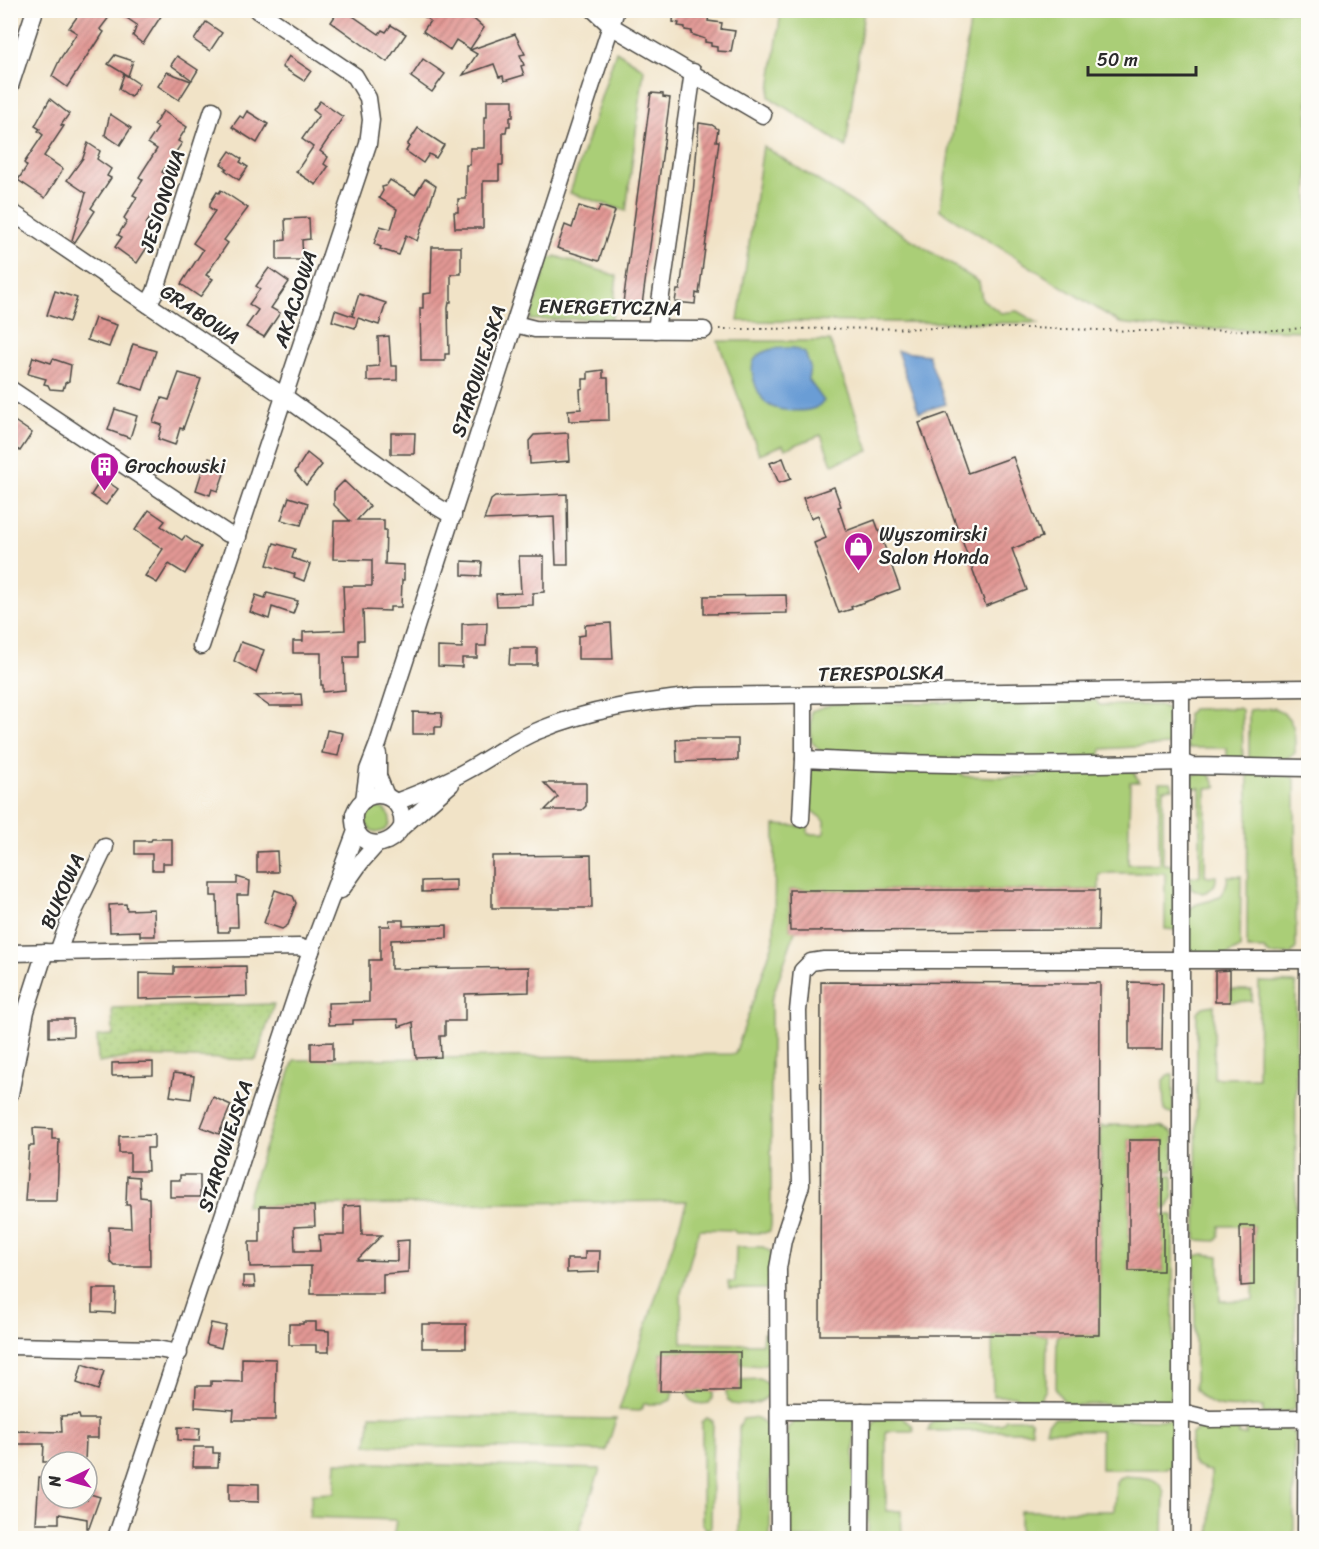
<svg xmlns="http://www.w3.org/2000/svg" width="1319" height="1549" viewBox="0 0 1319 1549" font-family="Sriracha,sans-serif">
<style>
.grass{fill:#aace77;stroke:#6a7c51;stroke-width:1.5;fill-rule:evenodd}
.park{fill:url(#park-dots);stroke:#6a7c51;stroke-width:1.5}
.water{fill:#6a9dd5;stroke:#4a6480;stroke-width:1.5}
.building{fill:url(#building-hatch)}
.lines{fill:none;stroke-linecap:round;stroke-linejoin:round}
.minor-casing{stroke:#494742;stroke-width:19}
.path{stroke:#494742;stroke-width:2;stroke-dasharray:1.5 4.5;stroke-linecap:butt}
.minor{stroke:#fff;stroke-width:16}
.labels{text-anchor:middle;stroke-width:4.5;stroke-linejoin:round;paint-order:stroke}
.street-label{font-size:20px;fill:#2b2b2b;stroke:#fdfcf7}
.poi-label{font-size:20px;fill:#2b2b2b;stroke:#fdfcf7;text-anchor:start}
</style>
<defs>
<pattern id="park-dots" width="8" height="8" patternUnits="userSpaceOnUse" patternTransform="scale(1.5)"><rect width="8" height="8" fill="#aace77"/><path d="M2 2h.1M6 6h.1" fill="none" stroke="#92b167" stroke-width="1.8" stroke-linecap="round"/></pattern>
<pattern id="building-hatch" width="6" height="6" patternUnits="userSpaceOnUse" patternTransform="scale(1.5)"><rect width="6" height="6" fill="#e29894"/><path d="M-1 1l2-2M0 6l6-6M5 7l2-2" fill="none" stroke="#b77c79"/></pattern>
</defs>
<rect width="100%" height="100%" fill="#fdfcf7"/>
<filter id="ink" filterUnits="userSpaceOnUse"><feTurbulence type="fractalNoise" baseFrequency=".0167" numOctaves="2"/><feDisplacementMap in="SourceGraphic" scale="12" xChannelSelector="R" yChannelSelector="G"/><feConvolveMatrix kernelMatrix="1 2 1 2 8 2 1 2 1" color-interpolation-filters="sRGB"/></filter>
<filter id="wash" filterUnits="userSpaceOnUse"><feTurbulence type="fractalNoise" baseFrequency=".008" numOctaves="4" result="noise"/><feDisplacementMap in="SourceGraphic" scale="24" xChannelSelector="R" yChannelSelector="G"/><feGaussianBlur stdDeviation="1.35" result="paint"/><feColorMatrix in="noise" values="0 0 0 0 0 0 0 0 0 0 0 0 0 0 0 0 0 1.4 0 .05"/><feComposite in="paint" operator="in"/></filter>
<g filter="url(#wash)">
<rect width="100%" height="100%" fill="#f1e3c7"/>
<g class="grass">
<path d="M781 11H864L846 147 769 97Z"/>
<path d="M972 11H1308V331L1162 328 1120 323 940 210Z"/>
<path d="M616 51 644 69 626 211 570 193Z"/>
<path d="M763 146 979 282 982 299 1001 313 1017 311 1038 323 738 321Z"/>
<path d="M555 256 617 276 612 318 530 320 549 257 554 258Z"/>
<path d="M718 341H830L869 451 832 464 821 435 785 449 783 445 759 454ZM810 367 808 379 766 403 753 376Z"/>
<path d="M1096 700 1099 705H1160C1177 713 1173 721 1174 740L1169 745 1102 749 1100 758 958 759 822 753 811 741V711L832 704Z"/>
<path d="M1239 708 1242 710 1243 759H1227V748H1187V715L1192 709Z"/>
<path d="M1274 708C1296 717 1295 732 1295 753 1284 764 1263 759 1249 759V710Z"/>
<path d="M811 765 956 771 964 776 1000 777 1037 776 1045 771H1133L1139 782H1130L1128 864H1159V782H1171L1173 788 1163 789V864L1173 865 1177 930 1165 929V873H1111L1099 875V890H789L790 930 795 931 771 1001V1225L770 1231 764 1233H736L733 1230 699 1229 681 1293 682 1343 762 1344 763 1333C775 1336 776 1359 765 1364 759 1367 748 1365 741 1364L740 1352H661L660 1390 673 1391 671 1400 662 1404H644L640 1411 619 1410 687 1201 245 1206 294 1060 735 1054 774 940 775 825 808 827V834H824L825 821 807 807Z"/>
<path d="M1204 772 1210 775 1217 787 1206 788 1205 876H1216C1217 886 1210 891 1202 893L1191 888 1190 877 1200 876V788H1186L1193 775Z"/>
<path d="M1248 772 1290 775 1295 779 1296 948 1291 954 1270 955 1264 949H1247Z"/>
<circle cx="378" cy="820" r="12"/>
<path d="M1228 876H1241L1240 948 1225 956 1194 953 1188 948 1187 912C1200 894 1224 911 1228 876Z"/>
<path d="M1259 982 1296 983 1295 1407 1291 1411 1263 1414V1407C1238 1407 1210 1413 1195 1389V1256L1203 1254 1219 1256 1220 1301 1253 1300 1254 1226H1220L1219 1237 1216 1241 1196 1240 1197 1012 1203 1007 1214 1005V1078H1258Z"/>
<path d="M1230 990H1252V1001L1230 1002Z"/>
<path d="M1168 1075H1173V1113H1167L1164 1110 1163 1080Z"/>
<path d="M1101 1125 1107 1127 1108 1125 1161 1126 1173 1133V1171H1163V1140H1129V1271H1163V1215H1173V1379L1169 1403 1072 1405 1065 1403 1056 1390 1057 1335H1099Z"/>
<path d="M1163 1175H1173C1173 1188 1175 1200 1166 1209H1163Z"/>
<path d="M736 1247H763L771 1252V1289H729L728 1282H735Z"/>
<path d="M992 1335H1047L1046 1389 1040 1400 1029 1403 1014 1396H993Z"/>
<path d="M740 1380 760 1379 770 1385V1393C762 1405 746 1406 732 1404L727 1399 726 1391H740Z"/>
<path d="M687 1391H713V1397L709 1403C698 1405 689 1403 687 1391Z"/>
<path d="M371 1415 616 1419 606 1451 367 1445Z"/>
<path d="M901 1417 912 1425 914 1431H886V1511H901L902 1538H868L870 1428 877 1419Z"/>
<path d="M707 1418 713 1421 711 1527 707 1530 702 1524V1422Z"/>
<path d="M752 1418C762 1419 767 1423 771 1432L770 1538H739V1427L743 1419Z"/>
<path d="M799 1418H854V1538H785L787 1428Z"/>
<path d="M955 1418 963 1423 1001 1424 1006 1419H1028L1031 1421 1032 1431H928C930 1417 943 1419 955 1418Z"/>
<path d="M1055 1418 1171 1420 1174 1423 1171 1466 1166 1469H1101V1431H1046L1048 1423Z"/>
<path d="M1239 1427V1435H1246V1427H1282L1294 1433V1538H1210L1211 1471C1188 1469 1188 1454 1192 1434L1199 1428Z"/>
<path d="M336 1462 600 1469 577 1538H393L396 1520 309 1517 312 1494 334 1493Z"/>
<path d="M1125 1476C1141 1478 1158 1474 1164 1493L1163 1538H1020V1511H1114L1116 1482 1119 1478Z"/>
</g>
<path class="park" d="M274 1004 256 1060 137 1056 98 1063 97 1036 113 1035 112 1008Z"/>
<g class="water">
<path d="M794 348 805 353 810 367 808 379 824 401C821 403 819 406 817 407 806 413 775 412 766 403 757 393 745 366 758 356 768 347 782 348 794 348Z"/>
<path d="M897 351 928 355 946 404 919 412Z"/>
</g>
<g id="blocks">
<g class="building">
<path d="M82 10H102L110 16 100 29 104 32 95 46 94 45 67 87 52 76 60 59 77 33 69 28Z"/>
<path d="M115 10H165L143 44 133 36 137 25Z"/>
<path d="M339 10H357L353 16 379 34 382 30 386 32 391 25 406 34 387 62 331 22Z"/>
<path d="M415 10H463L484 28 470 49 456 40 450 50 423 31 430 21Z"/>
<path d="M674 10H695V13L709 14 708 21 722 23 721 29 735 31 731 52 717 51V47L711 46V43L705 42V39L691 34 692 31 685 30V27L678 26 679 23 673 22Z"/>
<path d="M206 22 222 33 210 51 194 40Z"/>
<path d="M515 34 525 54 520 55 524 65 521 66 524 75 504 81 503 76 499 77 494 64 463 75 477 54 470 50Z"/>
<path d="M115 55 133 61 128 76 108 64Z"/>
<path d="M177 56 198 70 192 80 171 65Z"/>
<path d="M289 56 311 71 304 81 282 67Z"/>
<path d="M423 59 445 74 432 92 411 77Z"/>
<path d="M167 72 191 81 179 100 158 86Z"/>
<path d="M124 74 139 84 131 97 119 89Z"/>
<path d="M651 93 663 94V97L670 98 642 305 623 303Z"/>
<path d="M50 99 69 114 61 125 64 126 44 156 63 169 45 198 18 180 27 166 24 163 43 135 38 131 40 129 35 126Z"/>
<path d="M487 100H513V117H510V126H507L506 132H503V165H499V181H483V228H455L454 212H458V199H466V165H470V148H484V117H487Z"/>
<path d="M320 101 343 117 320 151 328 157 324 164 328 167 316 185 296 172 313 147 302 139 319 115 313 110Z"/>
<path d="M163 111 187 127 178 141 182 143 162 172 170 178 161 192 165 195 146 224 153 229 144 243 148 246 137 263 115 247 122 237 118 235 127 221 124 218 137 197 133 195 143 180 139 177 157 149 148 143 158 128 154 125Z"/>
<path d="M247 111 268 124 257 143 232 127 240 116 243 118Z"/>
<path d="M110 114 131 128 120 145 105 135Z"/>
<path d="M699 123 712 125 718 129 716 141H719L699 294 696 293 695 304 675 302 677 290H680L693 194Z"/>
<path d="M418 128 444 145 436 158 429 154 423 163 406 151 409 146 407 145Z"/>
<path d="M88 143 100 151 97 159 111 169 107 176 111 178 91 208 95 211 75 242 72 240 86 193 67 180 83 158Z"/>
<path d="M230 151 242 159 240 162 248 167 239 180 225 170 227 168 221 164Z"/>
<path d="M425 179 436 186 417 241 406 235 399 255 380 249 381 247 374 244 380 226 391 229 397 209 379 198 383 191 382 187 386 186 390 180 415 195Z"/>
<path d="M221 190 248 208 224 240 228 243 206 275 213 279 200 297 181 284 203 250 193 243 215 211 210 208V203L217 192 219 193Z"/>
<path d="M579 206 598 212 600 206 615 211 599 261 557 248 565 225 572 228Z"/>
<path d="M309 218 310 239 302 240 303 260H277V241L286 240 285 219Z"/>
<path d="M432 247H461V274H451V302H449L448 308 449 354H445V361H421L420 308H423V294L431 293Z"/>
<path d="M269 268 289 282 271 308 280 313 264 337 246 327 258 310 249 304 260 289 256 286Z"/>
<path d="M55 291 77 298 69 322 47 315Z"/>
<path d="M359 294 386 303 379 325 358 318 355 328 332 321 335 310 355 317 352 316Z"/>
<path d="M95 318 117 325 109 347 87 340Z"/>
<path d="M389 336 391 366H397V380L367 381V367L379 366 378 337Z"/>
<path d="M133 344 156 351 143 390 120 382Z"/>
<path d="M33 357 51 363 53 359 71 365 69 381 65 383 63 390 50 389 48 385 44 384 46 379 28 374Z"/>
<path d="M603 370V378H608L609 420 569 421 568 410 581 409 580 389 583 388V379H588V372Z"/>
<path d="M179 373 201 379 183 429 180 428 175 445 158 439 162 425 153 422 162 398 169 400Z"/>
<path d="M115 409 137 416 130 438 108 430Z"/>
<path d="M947 413 968 473 1013 457 1042 537 1012 549 1027 590 986 606 919 423Z"/>
<path d="M10 418 32 433 20 451 10 445Z"/>
<path d="M391 433H415L414 454H391Z"/>
<path d="M568 433 570 461 530 464 529 441 534 435Z"/>
<path d="M307 453 322 465 306 485 295 472Z"/>
<path d="M209 458 227 465 218 491 212 489 210 495 196 490 205 462 207 463Z"/>
<path d="M783 458 791 479 779 483 770 463Z"/>
<path d="M102 478 118 489 106 505 91 495Z"/>
<path d="M344 481 370 506 357 520H384V530H386L385 564 404 565V580H402L401 607H390V611L363 610 364 640H358V657H344L345 690 323 692V685H321V653H293V641H303V632L345 630 343 586H372V560L333 559 334 521H350L334 505V491Z"/>
<path d="M834 487 841 506 838 507 846 531 875 520 900 589 851 607 852 609 839 613 814 543 826 538 818 515 811 518 803 498Z"/>
<path d="M567 494 568 565H556L554 517 484 520 491 500 495 497Z"/>
<path d="M289 497 308 503 301 525 281 520Z"/>
<path d="M149 510 165 521 161 526 182 540 185 536 201 547 185 574 169 564 157 583 145 576 163 549 135 530Z"/>
<path d="M274 543 295 549 292 558 310 564 304 581 294 577 295 574 267 565Z"/>
<path d="M519 556H544V592L533 593V605L497 606 496 594 521 593Z"/>
<path d="M462 561 482 562 481 576 462 575Z"/>
<path d="M267 593 298 601 293 614 272 607 269 619 250 612 256 595 265 598Z"/>
<path d="M786 595 787 613 704 614V596Z"/>
<path d="M487 623 486 646H477V658H462V667L438 666V647L462 648V624Z"/>
<path d="M611 623 613 659H578V636L585 635V625Z"/>
<path d="M241 642 264 650 256 673 234 661Z"/>
<path d="M510 648H537V665H509Z"/>
<path d="M301 694 302 706H269L255 696Z"/>
<path d="M413 712 442 713 441 727H435V734H413Z"/>
<path d="M327 730 343 733 338 756 322 753Z"/>
<path d="M691 739H738V760L677 762 676 740Z"/>
<path d="M544 783H586V806L582 810H545L558 797Z"/>
<path d="M152 839H172V863H163V870H152V854H135V841H151Z"/>
<path d="M277 851 278 872H257V852Z"/>
<path d="M591 855 592 908H492V856Z"/>
<path d="M237 877 250 881 249 895H237L238 927H229V932H218L217 896H211V884H237Z"/>
<path d="M456 880V891L422 892V881Z"/>
<path d="M275 890 293 896 296 903 288 925 282 929 264 923Z"/>
<path d="M789 890H1099L1098 930 790 931Z"/>
<path d="M126 904 127 910 154 909 155 936H140V931L110 932 109 905Z"/>
<path d="M389 920H403V926L447 925V938L391 940V969L529 967V992L465 994V1021H445V1036H440L441 1057 416 1058 413 1022 399 1027 398 1019 353 1020V1024L329 1025 328 1003 369 1002V960H380V926H390Z"/>
<path d="M246 966 247 996 139 999V973L174 974V967Z"/>
<path d="M1230 970V1002H1215V971Z"/>
<path d="M821 982 1100 983 1099 1335H820Z"/>
<path d="M1129 982 1163 983 1162 1050H1129Z"/>
<path d="M49 1019H73V1036L49 1037Z"/>
<path d="M333 1042V1060H311V1043Z"/>
<path d="M153 1062V1075L112 1076V1063Z"/>
<path d="M174 1073 194 1076 191 1099 170 1096Z"/>
<path d="M213 1097 231 1105 219 1134 201 1127Z"/>
<path d="M33 1128 52 1129V1139H59L57 1201H25L29 1146H34Z"/>
<path d="M154 1135V1148H147L148 1171H130V1153H119V1136Z"/>
<rect x="1129" y="1140" width="34" height="131"/>
<path d="M180 1175H200V1197H170V1180H180Z"/>
<path d="M127 1176 139 1177 140 1197 149 1198 150 1266H115L110 1261 109 1227 131 1228 130 1205H126Z"/>
<path d="M361 1205 362 1235H382L357 1260 397 1261V1241L409 1240 408 1272 383 1274V1294H311V1266L250 1267 249 1242H260V1206H314L315 1226 294 1227 295 1251H320L319 1235H344V1206Z"/>
<path d="M1240 1226H1254V1285L1241 1286Z"/>
<path d="M585 1251H600L599 1272 567 1273V1259H585Z"/>
<path d="M243 1276H254L255 1287H243Z"/>
<path d="M93 1289H116L115 1313 93 1312Z"/>
<path d="M303 1322H316V1330L329 1331V1352H316V1345H289V1324H303Z"/>
<path d="M211 1323 226 1326 221 1348 206 1344Z"/>
<rect x="422" y="1324" width="44" height="24"/>
<path d="M661 1352H740V1391H660Z"/>
<path d="M242 1358 276 1359 275 1420H233L234 1410 195 1407 196 1386H211V1381L242 1382Z"/>
<path d="M82 1364 104 1371 98 1390 77 1383Z"/>
<path d="M79 1415 80 1419H98V1438H86L85 1462H43L44 1444H15V1431L62 1432 61 1416Z"/>
<path d="M178 1427 200 1428 199 1441 178 1440Z"/>
<path d="M194 1447H213V1453H219L218 1467H193Z"/>
<path d="M39 1477 51 1478V1498H81L87 1500V1493L100 1497 89 1528H87V1519L59 1514V1523H36Z"/>
<path d="M229 1483 259 1484V1502L229 1501Z"/>
</g>
</g>
</g>
<g filter="url(#ink)">
<use href="#blocks" fill-opacity="0" stroke="#494742" stroke-width="1.5"/>
<g class="lines">
<defs>
<g id="minor">
<path d="M594 10 611 26 763 115"/>
<path d="M10 86 35 10"/>
<path d="M10 211 285 397 436 506 453 516"/>
<path d="M148 304 155 292 213 110"/>
<path d="M515 324 535 329 704 330"/>
<path d="M656 330 693 72"/>
<path d="M10 389 226 533 238 537"/>
<path d="M201 646 368 144 371 120 368 98 355 76 257 10"/>
<path d="M378 754V776L386 796"/>
<path d="M804 759C930 766 1055 766 1181 762L1191 766 1308 768"/>
<path d="M364 800 368 770 378 744 616 10"/>
<path d="M396 802C420 793 445 783 468 770 492 757 514 740 540 730 590 709 643 702 697 696L1308 688"/>
<path d="M801 819 804 759V695"/>
<path d="M402 827C406 793 366 782 354 814 351 847 386 854 402 827L451 784"/>
<path d="M341 890 360 863 377 844"/>
<path d="M58 952 68 924 105 847"/>
<path d="M10 953 299 947 311 951"/>
<path d="M10 1094 26 1011 45 952"/>
<path d="M10 1346 157 1349 179 1353"/>
<path d="M779 1411 1181 1412 1210 1419 1306 1418"/>
<path d="M116 1538 311 951 356 831"/>
<path d="M779 1538 778 1268 783 1240 801 1185 798 1011 802 971 811 962 824 960H1308"/>
<path d="M861 1538 862 1411"/>
<path d="M1181 1538V690"/>
<path d="M1306 1538 1308 960"/>
</g>
</defs>
<use href="#minor" class="minor-casing"/>
<path class="path" d="M719 329 1028 328 1135 331 1286 330 1308 327"/>
<use href="#minor" class="minor"/>
</g>
</g>
<defs>
<symbol id="building-pin" viewBox="-11 -11 22 30"><path d="M0 17L-7.5 6A9.5 9.5 0 1 1 7.5 6Z" fill="#b5179e" stroke="#fdfcf7"/><path d="M-4-6H4V6H1V3H-1V6H-4ZM-2.5-4.3h1.7v1.8h-1.7ZM.8-4.3h1.7v1.8H.8ZM-2.5-1h1.7V.8h-1.7ZM.8-1h1.7V.8H.8Z" fill="#fff"/></symbol>
<symbol id="shop-pin" viewBox="-11 -11 22 30"><path d="M0 17L-7.5 6A9.5 9.5 0 1 1 7.5 6Z" fill="#b5179e" stroke="#fdfcf7"/><path d="M-5-2.5h2.3a2.7 3.5 0 0 1 5.4 0H5L5.5 6h-11ZM-1.5-2.5h3a1.5 2.3 0 0 0-3 0Z" fill="#fff"/></symbol>
</defs>
<g fill-rule="evenodd">
<use href="#building-pin" x="88" y="450" width="33" height="45"/>
<use href="#shop-pin" x="842" y="530" width="33" height="45"/>
</g>
<g class="labels">
<g class="street-label">
<text transform="translate(162 201) rotate(-72)" y="7">JESIONOWA</text>
<text transform="translate(295 299) rotate(-72)" y="7">AKACJOWA</text>
<text transform="translate(610 307) rotate(1)" y="7">ENERGETYCZNA</text>
<text transform="translate(200 314) rotate(34)" y="7">GRABOWA</text>
<text transform="translate(478 371) rotate(-72)" y="7">STAROWIEJSKA</text>
<text transform="translate(881 673) rotate(-1)" y="7">TERESPOLSKA</text>
<text transform="translate(62 891) rotate(-66)" y="7">BUKOWA</text>
<text transform="translate(225 1146) rotate(-72)" y="7">STAROWIEJSKA</text>
</g>
<g class="poi-label">
<text x="125" y="473">Grochowski</text>
<text x="879" y="541">Wyszomirski<tspan x="879" dy="23">Salon Honda</tspan></text>
</g>
</g>
<rect width="1319" height="1549" fill="none" stroke="#fdfcf7" stroke-width="36"/>
<g transform="translate(69 1480) rotate(265)"><circle r="28" fill="#fdfcf7" stroke="#a9a8a5" stroke-width="1.5"/>
<path d="M0-4.5L10 22L0 15L-10 22Z" fill="#b5179e"/>
<text y="-9" font-size="16" font-weight="bold" text-anchor="middle" fill="#2b2b2b">N</text>
</g>
<path d="M1088 66v9h108v-9" fill="none" stroke="#2b2b2b" stroke-width="3"/>
<text x="1097" y="66" font-size="18" fill="#2b2b2b" stroke="#fdfcf7" stroke-width="4.5" paint-order="stroke">50 m</text>
</svg>
